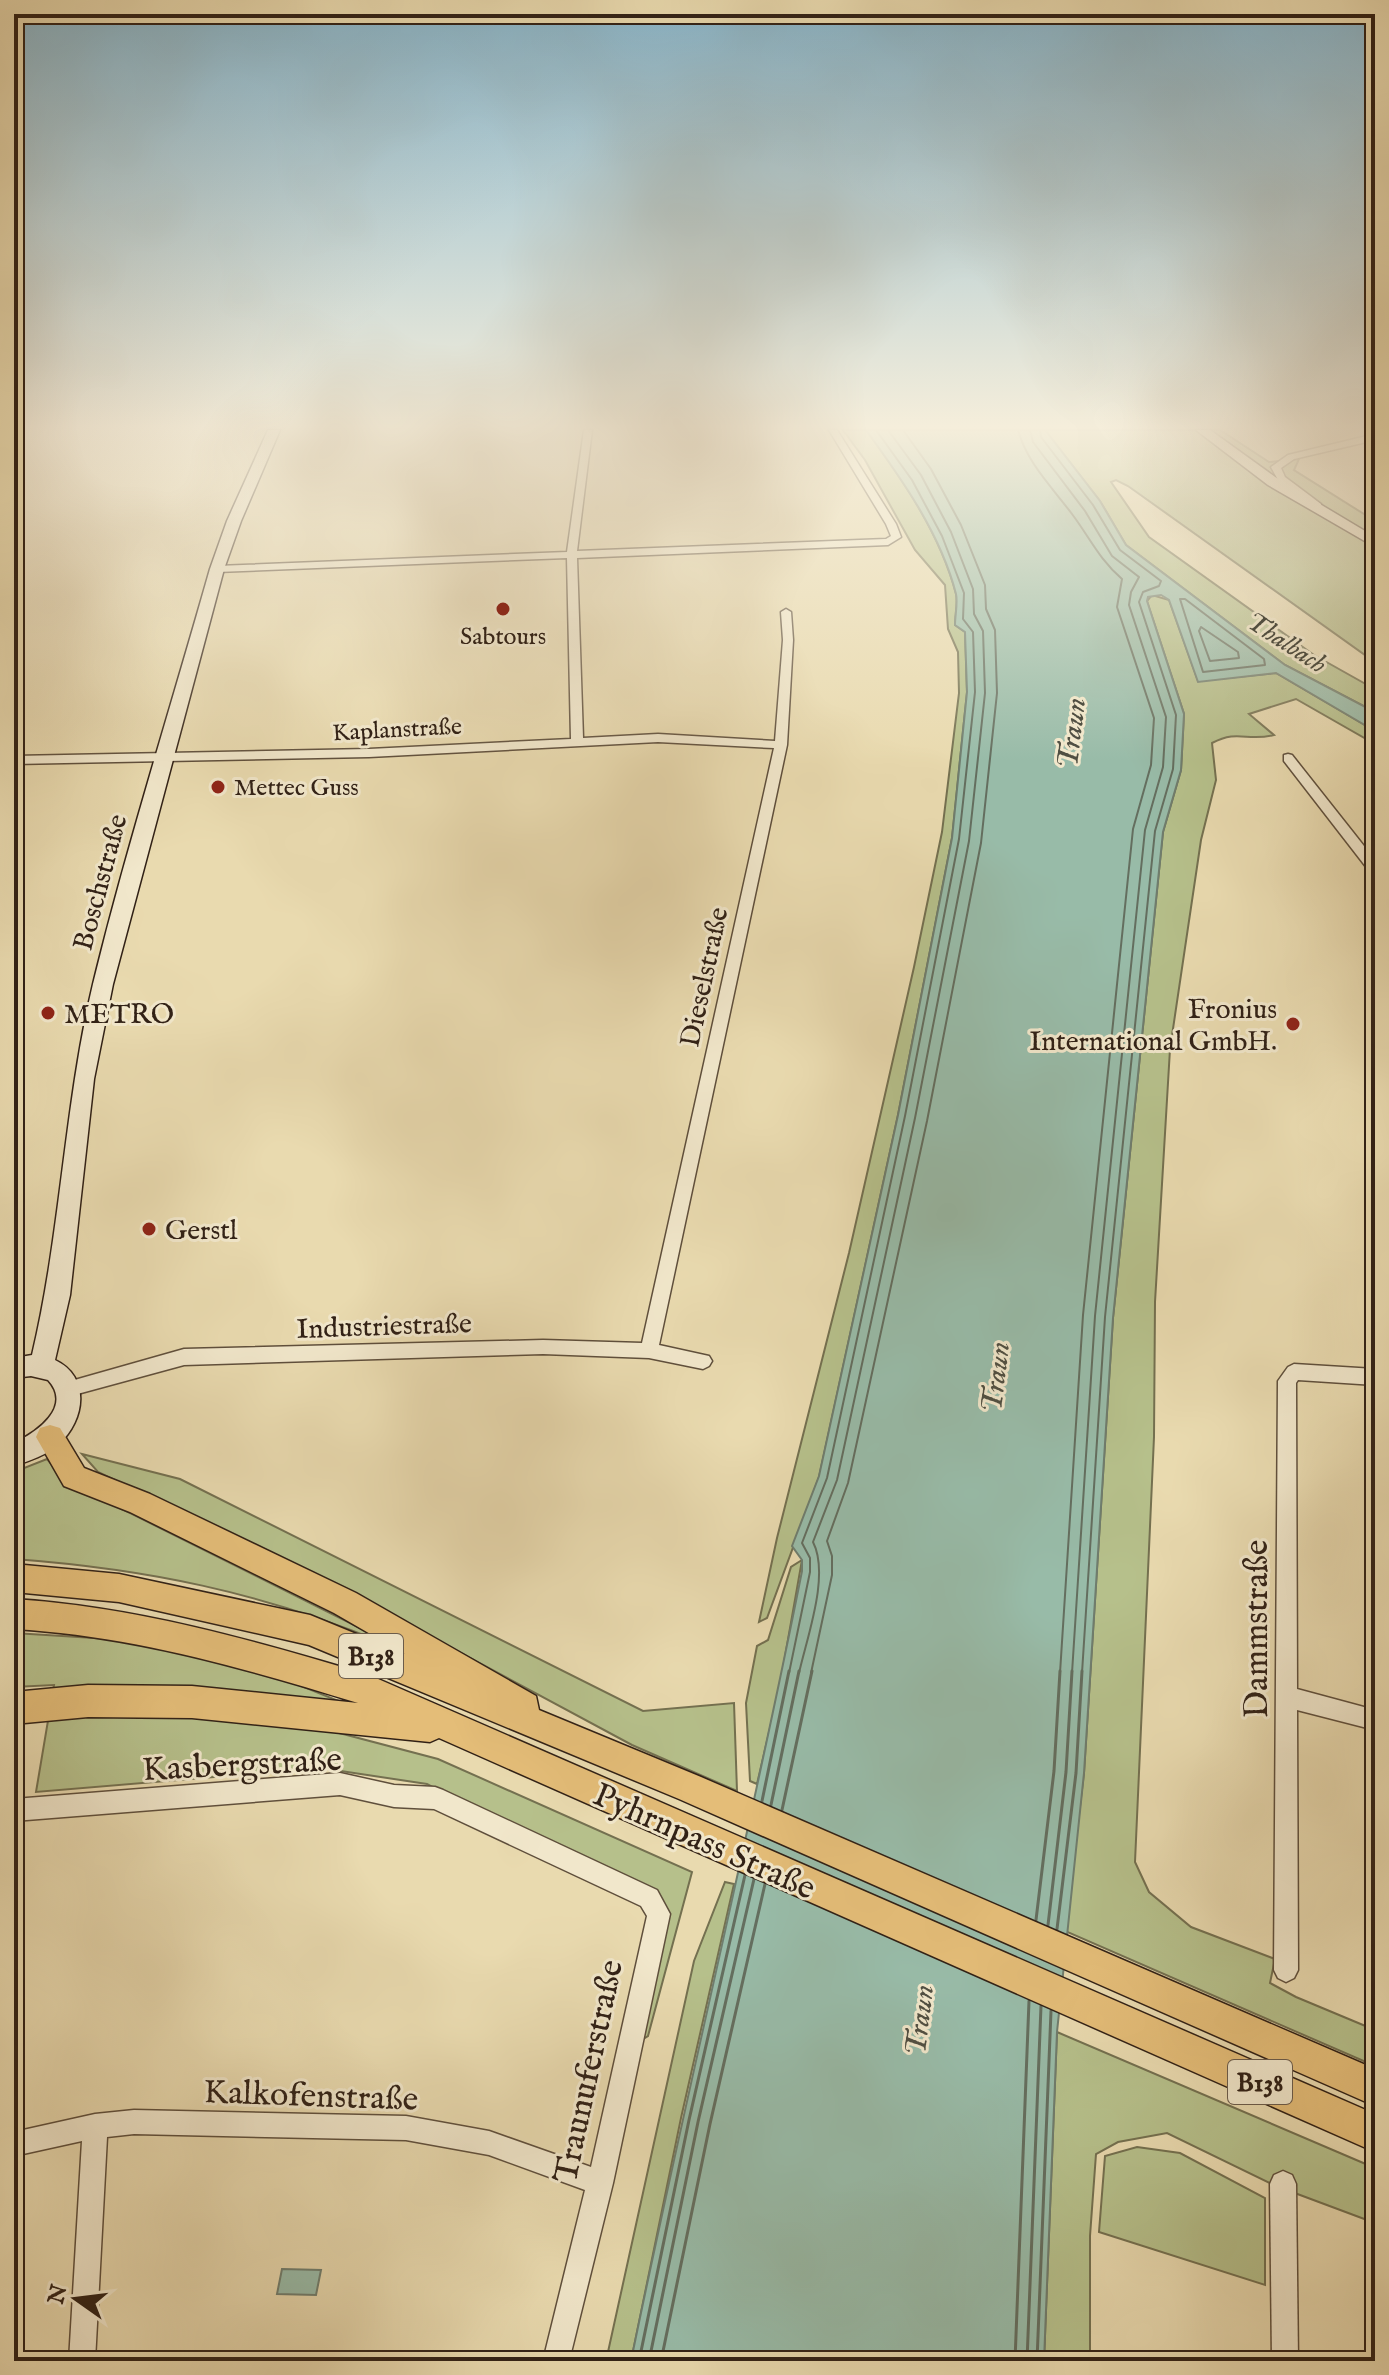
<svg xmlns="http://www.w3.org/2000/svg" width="1389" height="2375" viewBox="0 0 1389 2375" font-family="'IM FELL English',serif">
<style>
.green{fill:#b6c08b;stroke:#747050;stroke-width:2}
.water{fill:#98bba8;stroke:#6f7d6e;stroke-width:2}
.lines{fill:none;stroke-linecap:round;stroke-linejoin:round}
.shore-far1{stroke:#646e5f;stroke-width:2}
.shore{stroke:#646e5f;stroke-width:3}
.street-casing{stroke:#5f4f3c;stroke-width:3}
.secondary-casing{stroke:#312116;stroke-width:3}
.primary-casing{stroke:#312116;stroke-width:3}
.street{fill:#f1e7cb;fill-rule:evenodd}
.secondary{fill:#f1e7cb;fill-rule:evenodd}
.primary{fill:#e4bd78;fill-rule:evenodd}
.poi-dot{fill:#8f2418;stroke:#f1e7cb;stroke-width:3}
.labels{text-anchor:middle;stroke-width:6;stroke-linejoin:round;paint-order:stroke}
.far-poi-label{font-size:24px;fill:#312116;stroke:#f1e7cb}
.far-street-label{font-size:24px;fill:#312116;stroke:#f1e7cb}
.far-water-label{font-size:26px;font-style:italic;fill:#504f42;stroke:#f1e7cb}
.shield{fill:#f1e7cb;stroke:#6b5c4c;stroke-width:2}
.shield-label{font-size:26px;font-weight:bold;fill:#312116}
.street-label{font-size:28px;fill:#312116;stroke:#f1e7cb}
.poi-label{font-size:28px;fill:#312116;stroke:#f1e7cb;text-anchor:start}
.water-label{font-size:30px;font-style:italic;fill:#504f42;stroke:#f1e7cb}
.near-street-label{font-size:34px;fill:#312116;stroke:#f1e7cb}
</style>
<rect width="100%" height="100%" fill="#e9daaf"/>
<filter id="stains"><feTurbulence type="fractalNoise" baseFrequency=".0025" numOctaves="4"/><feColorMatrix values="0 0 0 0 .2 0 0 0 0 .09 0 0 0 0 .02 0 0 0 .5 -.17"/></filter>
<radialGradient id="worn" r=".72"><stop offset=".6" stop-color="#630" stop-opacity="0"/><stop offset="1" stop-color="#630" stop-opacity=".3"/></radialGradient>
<g class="green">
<path d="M843 430H866C902 479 940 533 956 594 958 603 955 615 955 625L965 632 967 692 952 838 898 1115 819 1477 767 1618 759 1622 777 1538 849 1253 914 967 942 832 959 693 958 652 948 629 945 585 915 550 865 460Z"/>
<path d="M1045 430H1220L1269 462 1299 459 1294 470 1375 521V659L1365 655 1128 486 1116 480 1111 482 1149 537 1314 655 1371 687 1375 686V712L1285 665 1126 545 1100 501Z"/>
<path d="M1152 595 1169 600 1198 681 1276 673 1375 731V744L1296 699 1249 714 1274 735C1246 742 1239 729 1212 743L1216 780 1201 840 1170 1049 1155 1302 1154 1437 1135 1862 1149 1892 1191 1927 1275 1959 1270 1983 1296 1997 1375 2030V2066L1065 1931 1084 1773 1113 1318 1163 832 1181 770 1184 714 1147 601Z"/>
<path d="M82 1454 180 1479 643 1711 734 1703 737 1791 632 1745 407 1624 247 1543 98 1472Z"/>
<path d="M47 1459 66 1481 386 1641 384 1643C260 1592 147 1569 14 1559V1479L24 1468Z"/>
<path d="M802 1560 780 1685 757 1784 750 1781 746 1703 757 1646 768 1640 791 1567Z"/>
<path d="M14 1633 126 1640 267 1672 341 1702 328 1730 438 1759 692 1872 648 2036 618 2054 652 1904 427 1784 321 1768 36 1792 54 1685 14 1687Z"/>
<path d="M725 1882 734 1884 681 2118 631 2361H606L694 1961Z"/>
<path d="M1057 2032 1375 2168V2223L1276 2186 1167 2133 1118 2142 1096 2154 1090 2236V2361H1044Z"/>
<path d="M1137 2147 1180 2153 1265 2198V2285L1099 2232 1105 2156Z"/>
</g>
<g class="water">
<path d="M866 430H1045L1100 501 1126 545 1285 665 1375 712V731L1276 673 1198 682 1169 600 1161 595 1148 597 1147 601 1184 714 1181 770 1163 832 1113 1318 1084 1773 1057 2032 1044 2361H631C685 2097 750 1835 802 1571V1560L792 1546 819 1476 898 1115 952 838 967 692 965 632 955 625C955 615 958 603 956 594 941 534 901 478 866 430Z"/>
<path d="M282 2269 321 2270 316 2295 277 2294Z"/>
</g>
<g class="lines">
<g class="shore-far1">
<path d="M1018 430C1027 463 1052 487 1072 514 1090 538 1099 559 1122 579L1117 607 1154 718 1151 765 1133 829 1083 1315 1060 1673"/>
<path d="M1030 430 1033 442 1085 511 1112 556 1139 577 1131 592 1129 605 1166 717 1163 767 1145 830 1095 1316 1072 1673"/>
<path d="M1040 430 1041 437 1093 505 1120 550 1161 581 1159 586 1143 592 1139 602 1176 715 1173 769 1155 831 1105 1317 1082 1673"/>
<path d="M1180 599H1185L1264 659 1265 665 1203 672Z"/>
<path d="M1201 627 1238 652 1239 658 1210 661 1199 631Z"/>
<path d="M789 1673 810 1572V1558L802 1543 827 1478 905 1116 959 839 975 692 973 632 963 619 964 593 942 536 912 480 876 430"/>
<path d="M799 1673C807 1637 830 1575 813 1542L837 1480 915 1118 969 841 985 693 983 631 974 614 973 589 951 532 921 475 888 430"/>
<path d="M811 1673 832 1575V1556L827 1541 848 1483 927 1121 981 843 997 693 995 630 986 609 985 585 961 525 931 469 903 430"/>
</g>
<g class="shore">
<path d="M762 1801 789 1671"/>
<path d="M771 1805 799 1671"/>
<path d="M782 1810 812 1671"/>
<path d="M1036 1920 1054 1771 1060 1671"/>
<path d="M1048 1925 1066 1772 1072 1671"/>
<path d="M1057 1929 1076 1773 1082 1671"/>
<path d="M639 2361 689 2120 745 1875"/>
<path d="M649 2361 698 2122 754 1879"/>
<path d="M661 2361 710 2124 765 1884"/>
<path d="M1015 2361 1029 2001"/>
<path d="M1027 2361 1041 2006"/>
<path d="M1037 2361 1051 2011"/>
</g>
<defs>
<g id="street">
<path d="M584 430H592L577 551 886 539 891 536 886 524 829 430H837L896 524 901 537 888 545 577 558 583 738 658 734 775 741 783 640 781 612 786 609 791 612 793 640 787 745 659 1345 709 1356 712 1361 709 1366 703 1369 649 1358 543 1354 184 1365 70 1396 64 1393 61 1388 64 1383 184 1349 543 1340 642 1343 774 748 658 742 369 757 14 764V756L369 749 571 739 567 558 217 572 212 569 217 566 567 552Z"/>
<path d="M1375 434V440L1294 459 1281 468 1285 477 1321 504V508H1315L1278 480 1271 467 1288 455Z"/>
<path d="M1288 754 1292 755 1375 860V873L1370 872 1284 761V755Z"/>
<path d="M1294 1364 1375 1369V1385L1298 1380 1296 1383 1297 1689 1375 1710V1730L1297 1710 1298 1970 1294 1978 1286 1982 1278 1978 1274 1970 1278 1381 1288 1367Z"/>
<path d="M340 1773 394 1785 435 1787 443 1790 657 1890 670 1914 613 2183 569 2361H543L585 2190 489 2155 406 2140 134 2134 107 2137 95 2361H69L82 2141 14 2156V2132L95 2114 134 2110 406 2116 489 2131 591 2167 647 1916 641 1906 434 1809 394 1807 340 1795 14 1821V1799Z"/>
<path d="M1283 2171 1292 2175 1296 2184 1298 2361H1272L1270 2184 1274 2175Z"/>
</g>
<g id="secondary">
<path d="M268 430H280L241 521 224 569 113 984 94 1079 70 1295 55 1360C91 1377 85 1420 59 1444 47 1455 29 1461 14 1466V1443C37 1432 73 1407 48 1380L31 1376 14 1378V1358L32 1355C61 1233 64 1106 93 984 127 845 171 707 210 569L227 521Z"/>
<path d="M1196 430H1210L1278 479 1375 537V547L1268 485Z"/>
</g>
<g id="primary">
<path d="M50 1425 60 1428 84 1468 150 1494 356 1593 536 1696 539 1710 701 1777 1375 2069V2106L679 1799 309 1645 119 1602 14 1592V1564L119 1574 310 1615 405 1654 334 1613 130 1512 64 1486 36 1437 40 1428Z"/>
<path d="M14 1599C137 1607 252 1640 369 1675L1375 2114V2152L439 1738 430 1742 192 1718 88 1717 14 1724V1692L88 1685 192 1686 358 1703C244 1668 133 1636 14 1629Z"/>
</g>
</defs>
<use href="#street" class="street-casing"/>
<use href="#secondary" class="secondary-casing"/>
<use href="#primary" class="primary-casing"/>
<use href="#street" class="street"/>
<use href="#secondary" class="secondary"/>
<use href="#primary" class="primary"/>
</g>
<linearGradient id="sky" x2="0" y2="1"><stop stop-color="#88b7ce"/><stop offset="0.56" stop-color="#f5eedb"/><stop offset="1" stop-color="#f5eedb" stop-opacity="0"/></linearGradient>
<rect width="1389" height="762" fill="url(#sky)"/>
<g class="poi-dot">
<circle cx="503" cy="609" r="8"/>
<circle cx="218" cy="787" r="8"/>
<circle cx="48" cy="1013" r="8"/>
<circle cx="1293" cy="1024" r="8"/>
<circle cx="149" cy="1229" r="8"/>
</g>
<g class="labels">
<g class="far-poi-label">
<text x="503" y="644">Sabtours</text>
<text x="234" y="795" text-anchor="start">Mettec Guss</text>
</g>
<g class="far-street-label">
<text transform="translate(397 729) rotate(-3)" y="8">Kaplanstraße</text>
</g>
<g class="far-water-label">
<text transform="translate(1287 642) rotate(33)" y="9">Thalbach</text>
</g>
<g class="shield">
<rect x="339" y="1634" width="64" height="44" rx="6"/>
<rect x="1228" y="2060" width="64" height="44" rx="6"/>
</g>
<g class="shield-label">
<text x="371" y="1665">B138</text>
<text x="1260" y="2091">B138</text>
</g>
<g class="street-label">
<text transform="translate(99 882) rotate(-75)" y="10">Boschstraße</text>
<text transform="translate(703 977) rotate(-78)" y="10">Dieselstraße</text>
<text transform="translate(384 1325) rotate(-2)" y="10">Industriestraße</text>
</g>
<g class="poi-label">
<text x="1277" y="1018" text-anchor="end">Fronius<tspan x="1277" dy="32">International GmbH.</tspan></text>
<text x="64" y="1023">METRO</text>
<text x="165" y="1239">Gerstl</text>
</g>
<g class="water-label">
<text transform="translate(1071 733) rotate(-83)" y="10">Traun</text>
<text transform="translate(995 1377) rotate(-83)" y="10">Traun</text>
<text transform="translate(919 2020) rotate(-83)" y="10">Traun</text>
</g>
<g class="near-street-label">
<text transform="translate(1255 1629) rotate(-90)" y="12">Dammstraße</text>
<text transform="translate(242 1763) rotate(-3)" y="12">Kasbergstraße</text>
<text transform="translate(705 1840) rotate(24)" y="12">Pyhrnpass Straße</text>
<text transform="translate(587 2071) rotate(-78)" y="12">Traunuferstraße</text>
<text transform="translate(311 2094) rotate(2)" y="12">Kalkofenstraße</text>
</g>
</g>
<rect width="1389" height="2375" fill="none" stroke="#e9daaf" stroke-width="48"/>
<rect x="16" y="16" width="1357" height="2343" fill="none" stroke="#312116" stroke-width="4"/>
<rect x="24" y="24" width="1341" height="2327" fill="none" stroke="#312116" stroke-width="2"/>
<g transform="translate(76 2299) rotate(284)" stroke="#f1e7cb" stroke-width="6" paint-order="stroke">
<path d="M0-6L14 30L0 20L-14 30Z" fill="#312116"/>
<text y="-12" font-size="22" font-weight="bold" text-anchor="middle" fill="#312116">N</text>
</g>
<rect width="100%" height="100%" filter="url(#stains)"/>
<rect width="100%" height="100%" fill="url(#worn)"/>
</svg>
